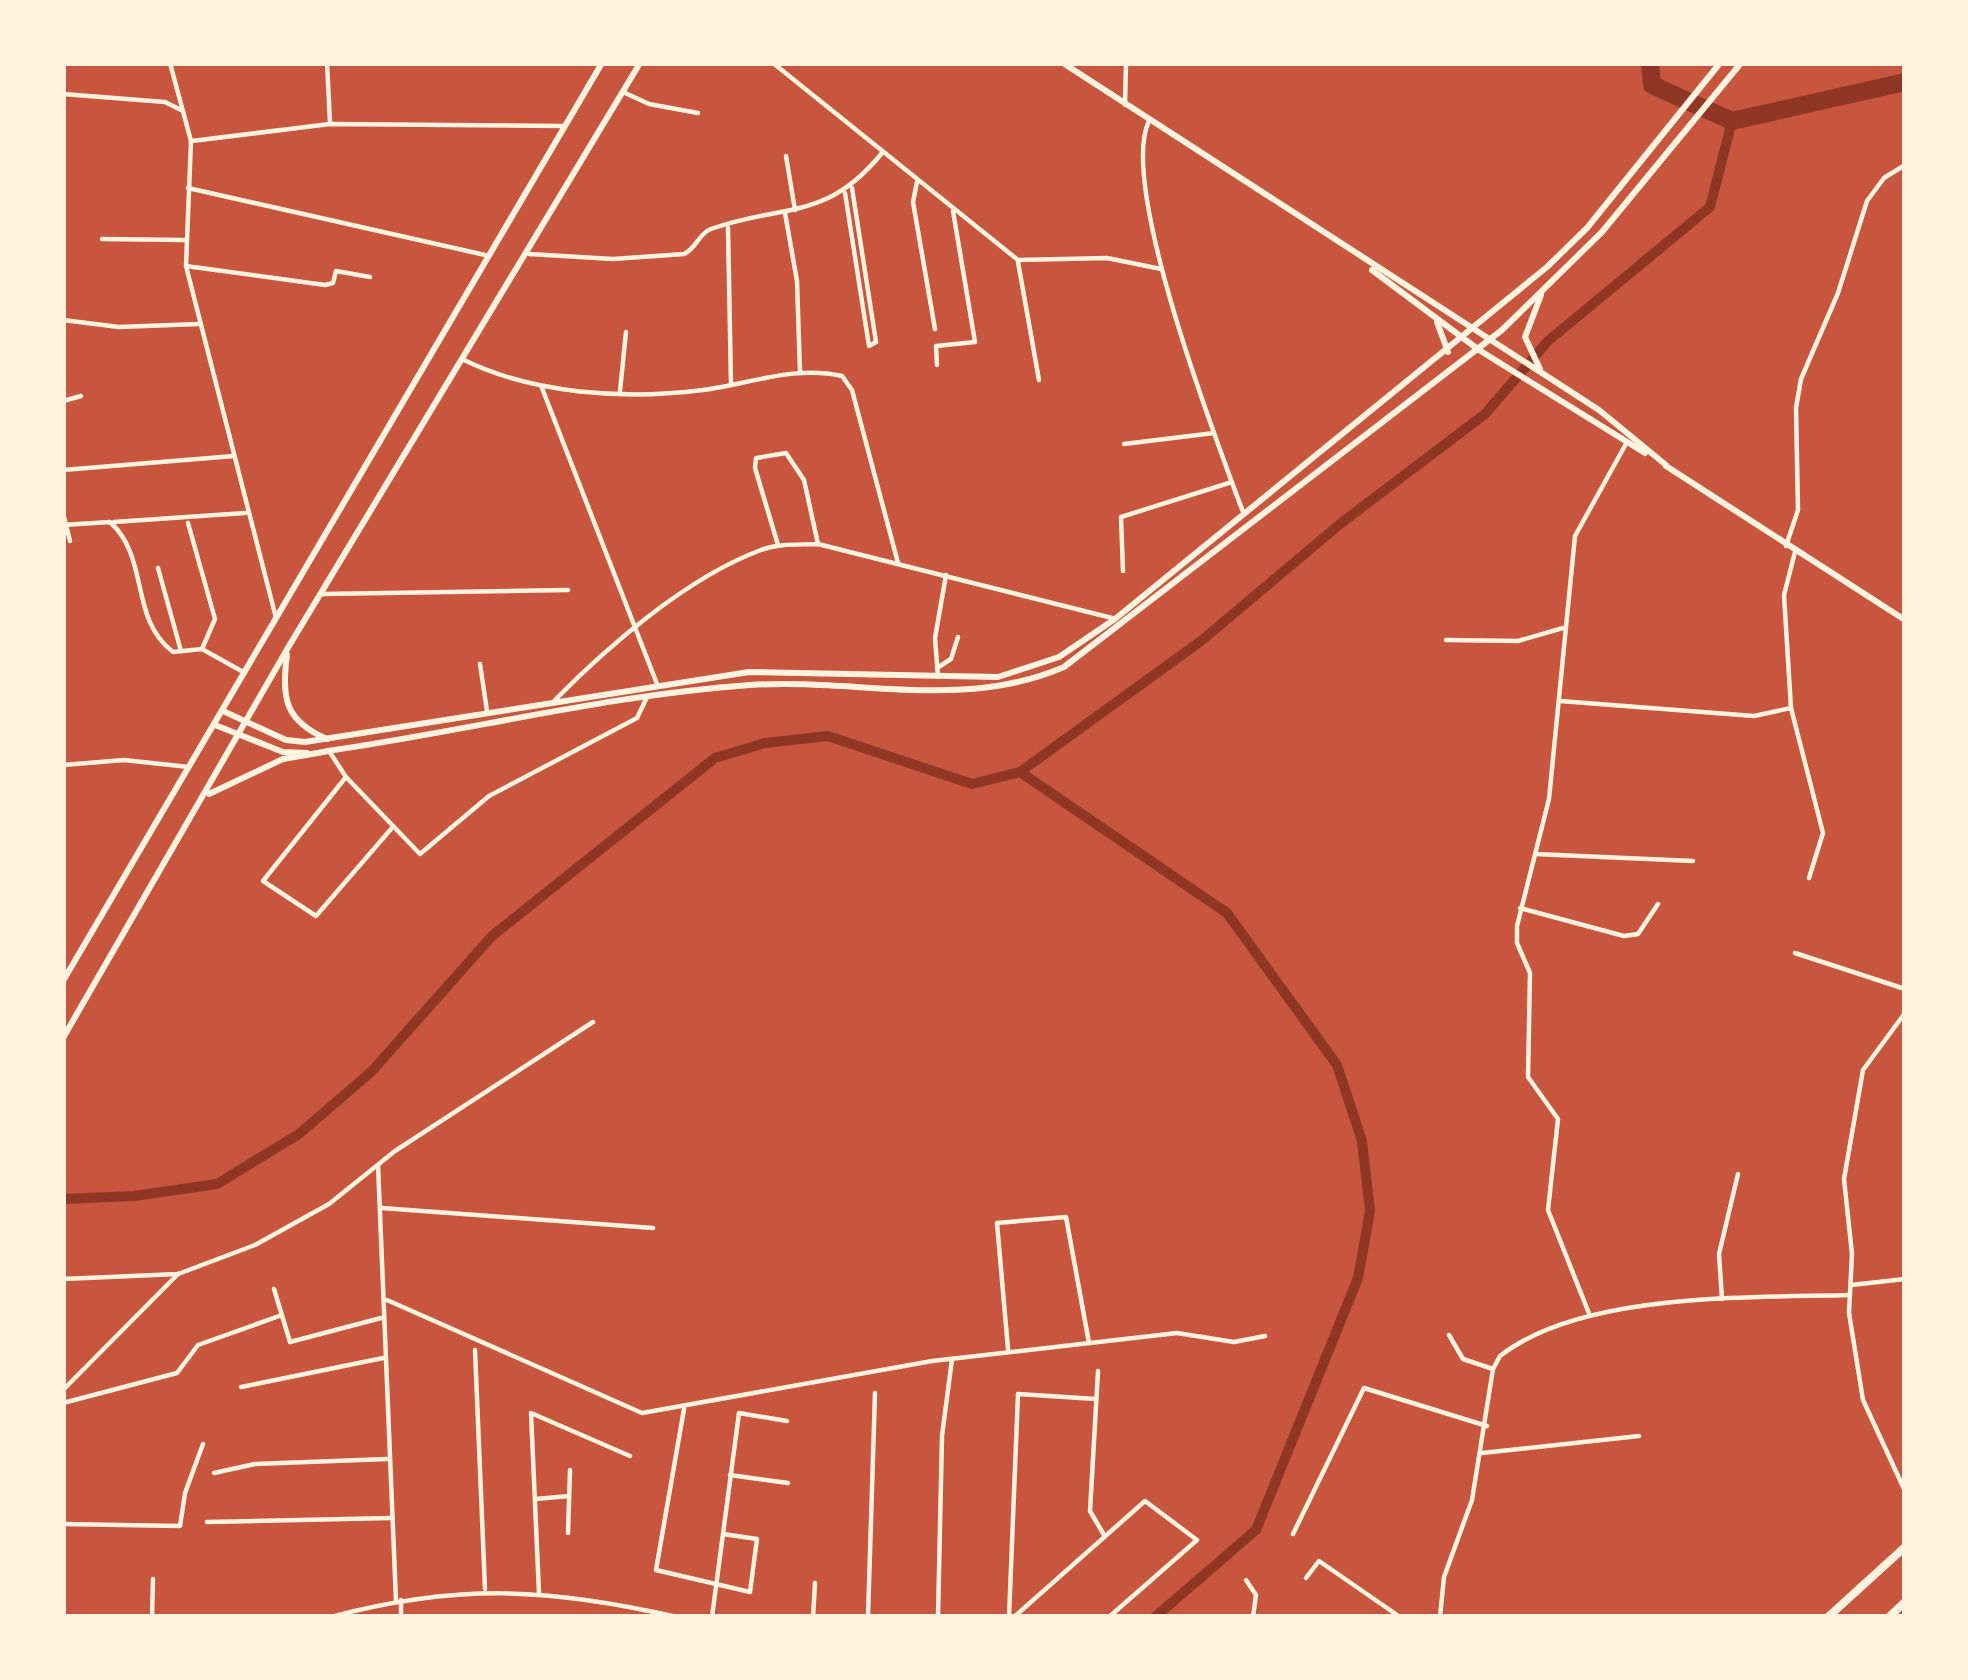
<svg xmlns="http://www.w3.org/2000/svg" width="1968" height="1680" viewBox="0 0 1968 1680" font-family="'Libre Baskerville',serif">
<style>
.lines{fill:none;stroke-linecap:round;stroke-linejoin:round}
.canal{stroke:#8f3625;stroke-width:10}
.river{stroke:#8f3625;stroke-width:18}
.minor{stroke:#fff3e0;stroke-width:4.5}
.tertiary{stroke:#fff3e0;stroke-width:6}
.secondary{stroke:#fff3e0;stroke-width:6}
.primary{stroke:#fff3e0;stroke-width:6}
.trunk{stroke:#fff3e0;stroke-width:8}
</style>
<rect width="100%" height="100%" fill="#c8553d"/>
<g class="lines">
<g class="canal">
<path d="M1020 772 1227 913 1337 1065 1362 1141 1370 1211 1358 1278 1256 1530 1155 1617"/>
<path d="M63 1199 134 1196 217 1184 299 1134 372 1071 492 936 715 758 765 743 828 736 972 784 1020 772 1201 641 1340 524 1485 414 1548 341 1710 207 1732 121"/>
</g>
<path class="river" d="M1650 63 1652 85 1732 121 1905 82"/>
<g class="minor">
<path d="M170 63 191 141 186 266 276 618"/>
<path d="M327 63 330 123"/>
<path d="M773 63 1018 260 1107 258 1161 269"/>
<path d="M623 92 649 104 698 113"/>
<path d="M63 94 165 102 181 110"/>
<path d="M1125 105 1126 63"/>
<path d="M1149 121C1118 184 1216 440 1243 512"/>
<path d="M192 141 330 124 563 126"/>
<path d="M786 156 795 210"/>
<path d="M917 182 913 202 935 329"/>
<path d="M188 188 485 255"/>
<path d="M852 188 876 342"/>
<path d="M845 193 869 346 876 342"/>
<path d="M785 213 797 281 800 372"/>
<path d="M728 228 731 385"/>
<path d="M102 239 185 240"/>
<path d="M529 254 613 259 684 254C697 248 698 234 711 229 784 203 826 222 882 153"/>
<path d="M1018 262 1039 380"/>
<path d="M186 266 325 285 333 283 336 271 370 277"/>
<path d="M63 320 119 327 199 324"/>
<path d="M464 360C534 394 624 400 703 390 749 384 795 365 842 376L852 390 898 563"/>
<path d="M937 365 936 346 975 342 953 211"/>
<path d="M542 388 657 684"/>
<path d="M620 391 626 332"/>
<path d="M63 401 81 396"/>
<path d="M1124 444 1214 433"/>
<path d="M63 470 234 456"/>
<path d="M63 513 70 541"/>
<path d="M114 522 245 513"/>
<path d="M188 523 215 619 202 649"/>
<path d="M63 525 110 522C150 558 129 619 173 652L202 649 245 673"/>
<path d="M778 545 755 468 756 458 786 453 804 480 818 544"/>
<path d="M1786 546 1798 510 1796 408 1801 379 1838 293 1867 201 1884 178 1905 165"/>
<path d="M1795 552 1784 595 1791 708 1823 833 1809 878"/>
<path d="M158 568 181 651"/>
<path d="M1123 571 1121 517 1232 482"/>
<path d="M322 594 568 590"/>
<path d="M1446 640 1518 641 1563 628"/>
<path d="M480 664 487 711"/>
<path d="M937 668 951 659 958 637"/>
<path d="M938 677 935 638 946 575"/>
<path d="M555 700C609 645 688 577 761 550 780 543 799 545 818 544L1112 618"/>
<path d="M1560 701 1754 716 1791 708"/>
<path d="M329 751 346 777 420 854 489 796 637 718 647 697"/>
<path d="M63 765 124 760 189 767"/>
<path d="M346 777 263 881 316 916 391 829"/>
<path d="M1535 854 1693 861"/>
<path d="M1520 908 1624 936 1638 934 1658 904"/>
<path d="M1795 953 1905 989"/>
<path d="M1905 1013 1863 1070 1844 1179 1852 1254 1849 1313 1863 1400 1905 1491"/>
<path d="M378 1165 396 1601"/>
<path d="M382 1208 653 1228"/>
<path d="M63 1279 178 1274 255 1245 329 1204 395 1151 593 1022"/>
<path d="M1851 1285 1905 1279"/>
<path d="M274 1289 290 1342 381 1318"/>
<path d="M1722 1299 1719 1254 1738 1174"/>
<path d="M387 1300 642 1413 932 1361 1177 1333 1234 1342 1265 1336"/>
<path d="M1590 1316 1548 1210 1558 1119 1528 1077 1530 973 1517 943V926L1549 799 1575 536 1627 442"/>
<path d="M1449 1335 1463 1359 1493 1369"/>
<path d="M1008 1349 997 1223 1066 1217 1089 1343"/>
<path d="M475 1350 485 1589"/>
<path d="M1098 1371 1090 1511 1104 1535"/>
<path d="M241 1387 383 1358"/>
<path d="M63 1390 178 1274"/>
<path d="M63 1403 177 1373 198 1345 282 1315"/>
<path d="M684 1409 656 1570 750 1592 757 1539 723 1534"/>
<path d="M1482 1453 1639 1436"/>
<path d="M214 1473 255 1464 387 1459"/>
<path d="M730 1475 788 1483"/>
<path d="M536 1499 569 1496"/>
<path d="M207 1522 391 1518"/>
<path d="M63 1524 180 1526 185 1493 203 1444"/>
<path d="M568 1533 570 1470"/>
<path d="M1293 1534 1364 1388 1487 1426"/>
<path d="M1306 1578 1319 1561 1400 1617"/>
<path d="M1246 1580 1256 1595 1253 1617"/>
<path d="M539 1593 531 1413 630 1456"/>
<path d="M401 1600V1617"/>
<path d="M152 1617 153 1579"/>
<path d="M331 1617C458 1583 550 1588 677 1617"/>
<path d="M712 1617 739 1413 787 1421"/>
<path d="M813 1617 815 1583"/>
<path d="M868 1617 875 1393"/>
<path d="M938 1617 942 1436 952 1359"/>
<path d="M1009 1617 1018 1394 1096 1399"/>
<path d="M1014 1617 1145 1501 1197 1540 1109 1617"/>
<path d="M1417 1617H1419"/>
<path d="M1440 1617 1444 1577 1472 1500 1493 1369 1500 1356C1582 1292 1750 1298 1850 1295"/>
</g>
<g class="tertiary">
<path d="M223 711 286 740 305 742 749 672 998 677 1059 657 1115 619 1547 267 1587 228 1720 63"/>
<path d="M215 725 283 752 307 753"/>
<path d="M327 751C467 731 608 695 750 685 857 678 962 711 1064 667L1502 330 1602 232 1741 63"/>
</g>
<g class="secondary">
<path d="M1063 63 1599 410 1666 465"/>
<path d="M1372 270 1479 350 1645 453"/>
<path d="M1437 322 1448 352"/>
<path d="M1540 369 1525 337 1541 295"/>
<path d="M1666 466 1905 620"/>
</g>
<g class="primary">
<path d="M287 655C281 698 285 721 327 739"/>
<path d="M209 794 283 759 329 751"/>
<path d="M63 981 602 63"/>
<path d="M63 1038 289 646 640 63"/>
</g>
<g class="trunk">
<path d="M1828 1617 1905 1547"/>
<path d="M1889 1617 1905 1602"/>
</g>
</g>
<rect width="1968" height="1680" fill="none" stroke="#fff3e0" stroke-width="132"/>
</svg>
